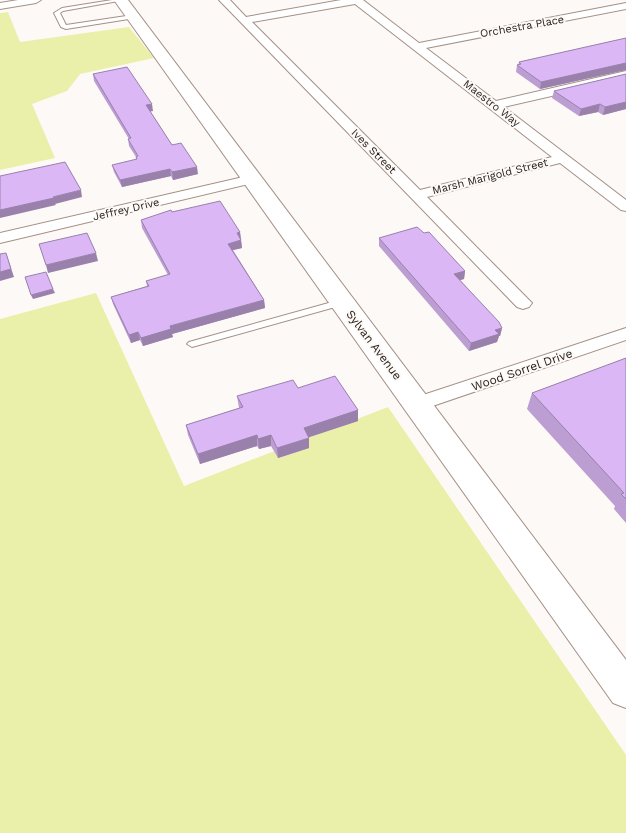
<svg xmlns="http://www.w3.org/2000/svg" width="626" height="833" viewBox="0 0 626 833" font-family="'Work Sans',sans-serif">
<style>
.green{fill:#eaf0aa}
.lines{fill:none;stroke-linecap:round;stroke-linejoin:round}
.lane-casing{stroke:#a59086;stroke-width:2}
.street-casing{stroke:#a59086;stroke-width:2}
.secondary-casing{stroke:#a59086;stroke-width:2}
.lane{fill:#fff;fill-rule:evenodd}
.street{fill:#fff;fill-rule:evenodd}
.secondary{fill:#fff;fill-rule:evenodd}
.wall{fill:#bc9ed3}
.shaded-wall{fill:#9981ac}
.building{fill:#dbb8f5;stroke:#9981ac}
.labels{text-anchor:middle;stroke-width:4;stroke-linejoin:round;paint-order:stroke}
.far-street-label{font-size:11px;fill:#231c18;stroke:#fdf9f6}
.street-label{font-size:12px;fill:#231c18;stroke:#fdf9f6}
</style>
<rect width="100%" height="100%" fill="#fdf9f6"/>
<g class="green">
<path d="M8 12 20 42 129 27 154 58 80 74 67 91 32 104 55 158 0 170V13Z"/>
<path d="M96 293 184 486 388 407 626 755V833H0V319Z"/>
</g>
<g class="lines">
<defs>
<g id="lane">
<path d="M112 0H124L63 11 60 13 66 25 133 15 136 17 135 18 66 29 61 27 54 13 62 8Z"/>
<path d="M343 299 346 300 347 302 346 304 192 347 187 344 189 342Z"/>
</g>
<g id="street">
<path d="M18 0H41L36 3 0 9V3Z"/>
<path d="M219 0H230L246 17 341 0H363L419 43 626 3V9L426 48 496 101 626 71V79L504 107 626 200V211L621 210 560 163 427 197 532 303 529 307 523 309 517 307ZM355 4 552 157 420 190 252 22Z"/>
<path d="M252 175 257 176 259 179 257 182 0 243V233Z"/>
<path d="M626 328V340L418 411 411 409 408 404 411 399Z"/>
</g>
<path id="secondary" d="M114 0H128L626 660V708L613 703Z"/>
</defs>
<use href="#lane" class="lane-casing"/>
<use href="#street" class="street-casing"/>
<use href="#secondary" class="secondary-casing"/>
<use href="#lane" class="lane"/>
<use href="#street" class="street"/>
<use href="#secondary" class="secondary"/>
</g>
<g class="wall">
<path d="M626 38V70L540 89 516 72 517 65H518L519 62Z"/>
<path d="M93 74 153 111H150L172 145 198 174 173 180 171 176 122 187 114 172 112 165 136 160V157L129 146 128 139H129L94 81Z"/>
<path d="M626 74V109L603 115 598 112 579 116 552 98 554 91Z"/>
<path d="M172 212 240 232 242 248 233 250 264 300 265 308 172 334 173 337 143 346 140 340 131 343 113 304 111 297 147 286 146 281 168 275 142 228 141 220Z"/>
<path d="M379 238 465 271 464 279 460 280 502 328 500 336H499L497 342 469 351 379 246Z"/>
<path d="M626 358V523L614 509 615 506 527 409 532 393Z"/>
<path d="M298 388 358 421 308 437 309 448 278 458 271 446 259 449 257 446 200 464 188 435 186 425 239 408 237 396Z"/>
</g>
<g class="shaded-wall">
<path d="M626 63V70L540 89 541 82Z"/>
<path d="M626 102V109L603 115 605 107Z"/>
<path d="M152 104 153 111 148 112 146 105Z"/>
<path d="M600 104 598 112 579 116 581 109Z"/>
<path d="M197 167 198 174 173 180 172 172Z"/>
<path d="M170 169 171 176 122 187 120 180Z"/>
<path d="M81 190 82 197 55 204 56 205 0 218V210Z"/>
<path d="M240 232 241 240 237 233Z"/>
<path d="M241 240 242 248 229 251 228 244Z"/>
<path d="M6 253 14 277 0 281V272Z"/>
<path d="M96 253 98 261 48 273 46 265Z"/>
<path d="M465 271 464 279 453 282 454 274Z"/>
<path d="M53 289 55 293 33 299 31 295Z"/>
<path d="M264 300 265 308 172 334 173 337 143 346 141 338 170 326Z"/>
<path d="M502 328 500 336H499L497 342 469 351 471 343 495 330Z"/>
<path d="M138 332 140 340 131 343 129 335Z"/>
<path d="M358 410V421L304 439V428Z"/>
<path d="M257 435V446L200 464 198 454Z"/>
<path d="M271 435V446L259 449 258 439Z"/>
<path d="M309 438V448L278 458 277 448Z"/>
</g>
<g class="building">
<path d="M626 38V63L541 82 517 65 521 64 519 62Z"/>
<path d="M127 67 152 104 146 105 172 145 181 143 197 167 172 172 170 169 120 180 112 165 137 159 136 157 138 156 128 139 131 138 93 74Z"/>
<path d="M626 74V102L605 107 600 104 581 109 554 91Z"/>
<path d="M65 162 81 190 53 197 54 198 0 210V176Z"/>
<path d="M220 201 240 232 237 233 241 240 228 244 264 300 170 326 171 329 141 338 138 332 129 335 111 297 149 286 146 281 170 274 141 220 171 210 172 212Z"/>
<path d="M417 227 424 233 429 232 465 271 454 274 499 322 502 328 495 330 499 334 471 343 379 238Z"/>
<path d="M87 233 96 253 46 265 39 244Z"/>
<path d="M6 253 11 269 0 272V254Z"/>
<path d="M46 272 53 289 31 295 25 277Z"/>
<path d="M626 358V499L621 494 624 493 532 393Z"/>
<path d="M335 376 358 410 304 428 309 438 277 448 271 435 258 439 257 435 198 454 186 425 243 407 237 396 293 380 298 388Z"/>
</g>
<g class="labels">
<g class="far-street-label">
<text transform="translate(522 26) rotate(-10)" y="4">Orchestra Place</text>
<text transform="translate(492 103) rotate(38)" y="4">Maestro Way</text>
<text transform="translate(374 151) rotate(45)" y="4">Ives Street</text>
<text transform="translate(490 176) rotate(-14)" y="4">Marsh Marigold Street</text>
<text transform="translate(126 209) rotate(-13)" y="4">Jeffrey Drive</text>
</g>
<g class="street-label">
<text transform="translate(374 345) rotate(53)" y="4">Sylvan Avenue</text>
<text transform="translate(522 370) rotate(-19)" y="4">Wood Sorrel Drive</text>
</g>
</g>
</svg>
